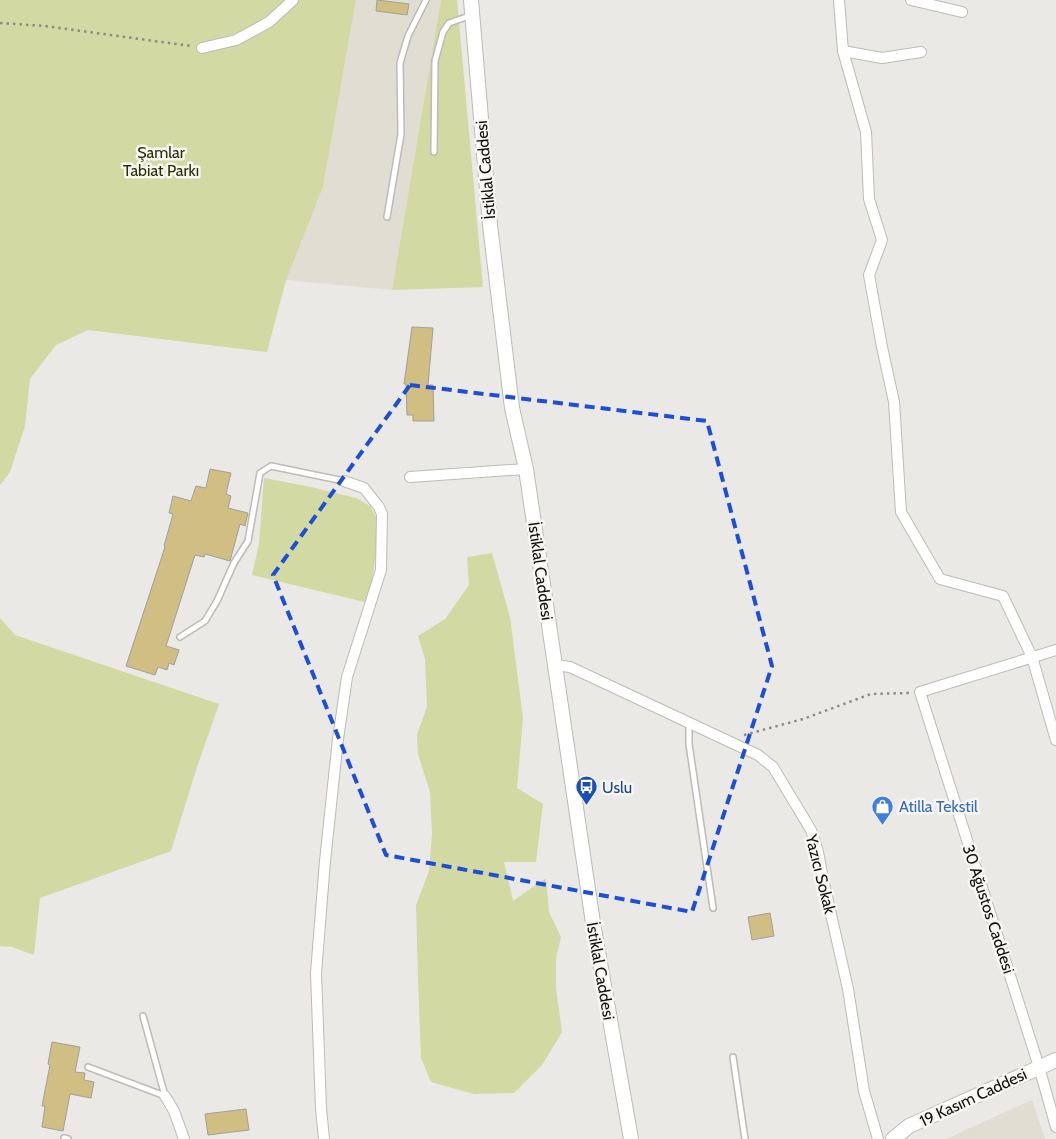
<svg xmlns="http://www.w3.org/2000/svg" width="1056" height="1139" viewBox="0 0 1056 1139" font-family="Cabin,sans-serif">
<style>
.built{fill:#e0ddd2}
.green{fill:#d2d9a2}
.building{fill:#d0be82;stroke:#a09f9c}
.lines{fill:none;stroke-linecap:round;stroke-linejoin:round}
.lane-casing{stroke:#bcbbb8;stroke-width:8}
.street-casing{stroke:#bcbbb8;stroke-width:12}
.secondary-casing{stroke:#bcbbb8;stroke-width:16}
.path{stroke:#8c8b88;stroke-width:2.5;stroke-dasharray:2.5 4;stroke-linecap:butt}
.lane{stroke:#fff;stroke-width:5}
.street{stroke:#fff;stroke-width:10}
.secondary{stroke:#fff;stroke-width:14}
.marked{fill:none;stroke:#1d4ed8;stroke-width:4;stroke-dasharray:10 6;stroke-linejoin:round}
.labels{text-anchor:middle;stroke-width:5;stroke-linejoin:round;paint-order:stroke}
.park-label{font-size:16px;fill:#2b2f00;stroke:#f7f6f3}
.street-label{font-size:16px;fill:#0e0e0d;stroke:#f7f6f3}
.transit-label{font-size:16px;fill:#164399;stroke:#f7f6f3;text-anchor:start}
.shop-label{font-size:16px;fill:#366cbe;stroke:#f7f6f3;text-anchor:start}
</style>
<rect width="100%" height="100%" fill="#eae9e5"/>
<g class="built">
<path d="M356 0H441L392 290 286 280 323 187Z"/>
<path d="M1032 1100 1045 1139H946Z"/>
</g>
<g class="green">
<path d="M0 0H356L323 187 286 280 267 352 88 330 56 345 30 379 25 426 10 472 0 485Z"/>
<path d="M441 0H457L483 287 392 290Z"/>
<path d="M264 478 311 487 356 498 370 506 378 520 376 553 369 603 252 575 259 544Z"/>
<path d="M492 553 510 617 523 718 517 788 543 804 536 862H504L513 901 546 878 549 912 561 937 556 959V988L562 1032 542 1065 514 1093 474 1094 431 1082 421 1058 418 979 416 905 429 871 432 834 430 792 418 754 417 734 427 707 425 659 418 636 445 619 469 585 467 557Z"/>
<path d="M0 618 15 635 219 704 196 770 171 851 40 898 34 955 12 947 0 946Z"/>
</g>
<g class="building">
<path d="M377 0 409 4 407 15 376 11Z"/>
<path d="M412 327 433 328 428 385H433L434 421H413V415H407L406 384H404Z"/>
<path d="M210 469 231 473 226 494 231 496 228 508 248 513 245 526 240 524 230 561 205 554 204 557 195 555 166 646 179 650 174 665 169 663 167 670 158 667 155 675 126 666 165 547 164 546 173 514 169 513 173 496 191 501 196 486 206 488Z"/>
<path d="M770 913 774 936 752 940 748 917Z"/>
<path d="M52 1042 80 1047 75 1072 85 1073 84 1080 94 1082 91 1098 70 1094 63 1131 42 1127 45 1106H42L50 1065 48 1064Z"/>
<path d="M246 1109 249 1130 208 1135 205 1114Z"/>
</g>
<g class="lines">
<defs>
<g id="lane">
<path d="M434 152 435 61 443 32 449 23 472 15"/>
<path d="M387 217 401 134 400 63 408 36 426 0"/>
<path d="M180 637 205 621 217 601 234 563 248 541 260 473 271 466 344 481"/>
<path d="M689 723V744L713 908"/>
<path d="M143 1016 165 1096"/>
<path d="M733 1057 745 1139"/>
<path d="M88 1067 165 1096"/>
<path d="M64 1138 68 1139"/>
</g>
<g id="street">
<path d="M839 0 843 51 866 132 869 199 882 240 869 275 882 347 894 402 901 512 940 579 1003 596 1032 657 1056 740"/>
<path d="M911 0 962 12"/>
<path d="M202 48 236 40 269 22 293 0"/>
<path d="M843 51 882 58 921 52"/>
<path d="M410 477 526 469"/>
<path d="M1056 650 920 692 1039 1067 1056 1127"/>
<path d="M555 665 570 667 758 755 773 767 811 830 818 852 823 879 848 989 864 1091 878 1139"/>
<path d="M165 1096 174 1111 184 1139"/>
<path d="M324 1139 321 1108 316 973 325 861 338 739 347 677 381 570 382 514 379 507 364 488 344 481"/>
</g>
<g id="secondary">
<path d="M471 0 490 225 512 408 526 469 593 923 631 1139"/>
<path d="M893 1139 909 1126 1056 1060"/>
</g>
</defs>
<use href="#lane" class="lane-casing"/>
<use href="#street" class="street-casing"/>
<use href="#secondary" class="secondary-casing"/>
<g class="path">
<path d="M0 23 45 26 191 46"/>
<path d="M744 735 803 719 871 694 909 693"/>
</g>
<use href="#lane" class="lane"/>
<use href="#street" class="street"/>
<use href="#secondary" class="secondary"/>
</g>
<path class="marked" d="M410 385 707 421 772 666 692 912 386 855 273 575Z"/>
<defs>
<symbol id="bus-pin" viewBox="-11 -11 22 30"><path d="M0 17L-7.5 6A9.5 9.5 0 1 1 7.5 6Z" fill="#1a4fb4" stroke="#f7f6f3"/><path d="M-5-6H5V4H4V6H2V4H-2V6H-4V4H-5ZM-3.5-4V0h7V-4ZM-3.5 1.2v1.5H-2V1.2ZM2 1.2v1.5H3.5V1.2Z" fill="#fff"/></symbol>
<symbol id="shop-pin" viewBox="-11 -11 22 30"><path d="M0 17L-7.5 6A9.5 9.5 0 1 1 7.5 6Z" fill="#3f7fe0" stroke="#f7f6f3"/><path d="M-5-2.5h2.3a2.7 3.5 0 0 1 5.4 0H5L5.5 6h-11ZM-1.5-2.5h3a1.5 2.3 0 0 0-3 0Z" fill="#fff"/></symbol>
</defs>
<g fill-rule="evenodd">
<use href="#bus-pin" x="574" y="774" width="25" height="34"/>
<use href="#shop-pin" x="870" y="794" width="25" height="34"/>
</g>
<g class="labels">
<g class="park-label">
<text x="161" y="158">Şamlar<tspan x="161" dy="18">Tabiat Parkı</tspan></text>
</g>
<g class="street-label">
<text transform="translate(485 170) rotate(-95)" y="6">İstiklal Caddesi</text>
<text transform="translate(541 571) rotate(82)" y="6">İstiklal Caddesi</text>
<text transform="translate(821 874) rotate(76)" y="6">Yazıcı Sokak</text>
<text transform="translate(989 909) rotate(72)" y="6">30 Ağustos Caddesi</text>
<text transform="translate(601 971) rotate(80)" y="6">İstiklal Caddesi</text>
<text transform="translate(973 1097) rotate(-25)" y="6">19 Kasım Caddesi</text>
</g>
<g class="transit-label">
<text x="602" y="793">Uslu</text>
</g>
<g class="shop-label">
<text x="899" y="812">Atilla Tekstil</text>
</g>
</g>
</svg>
